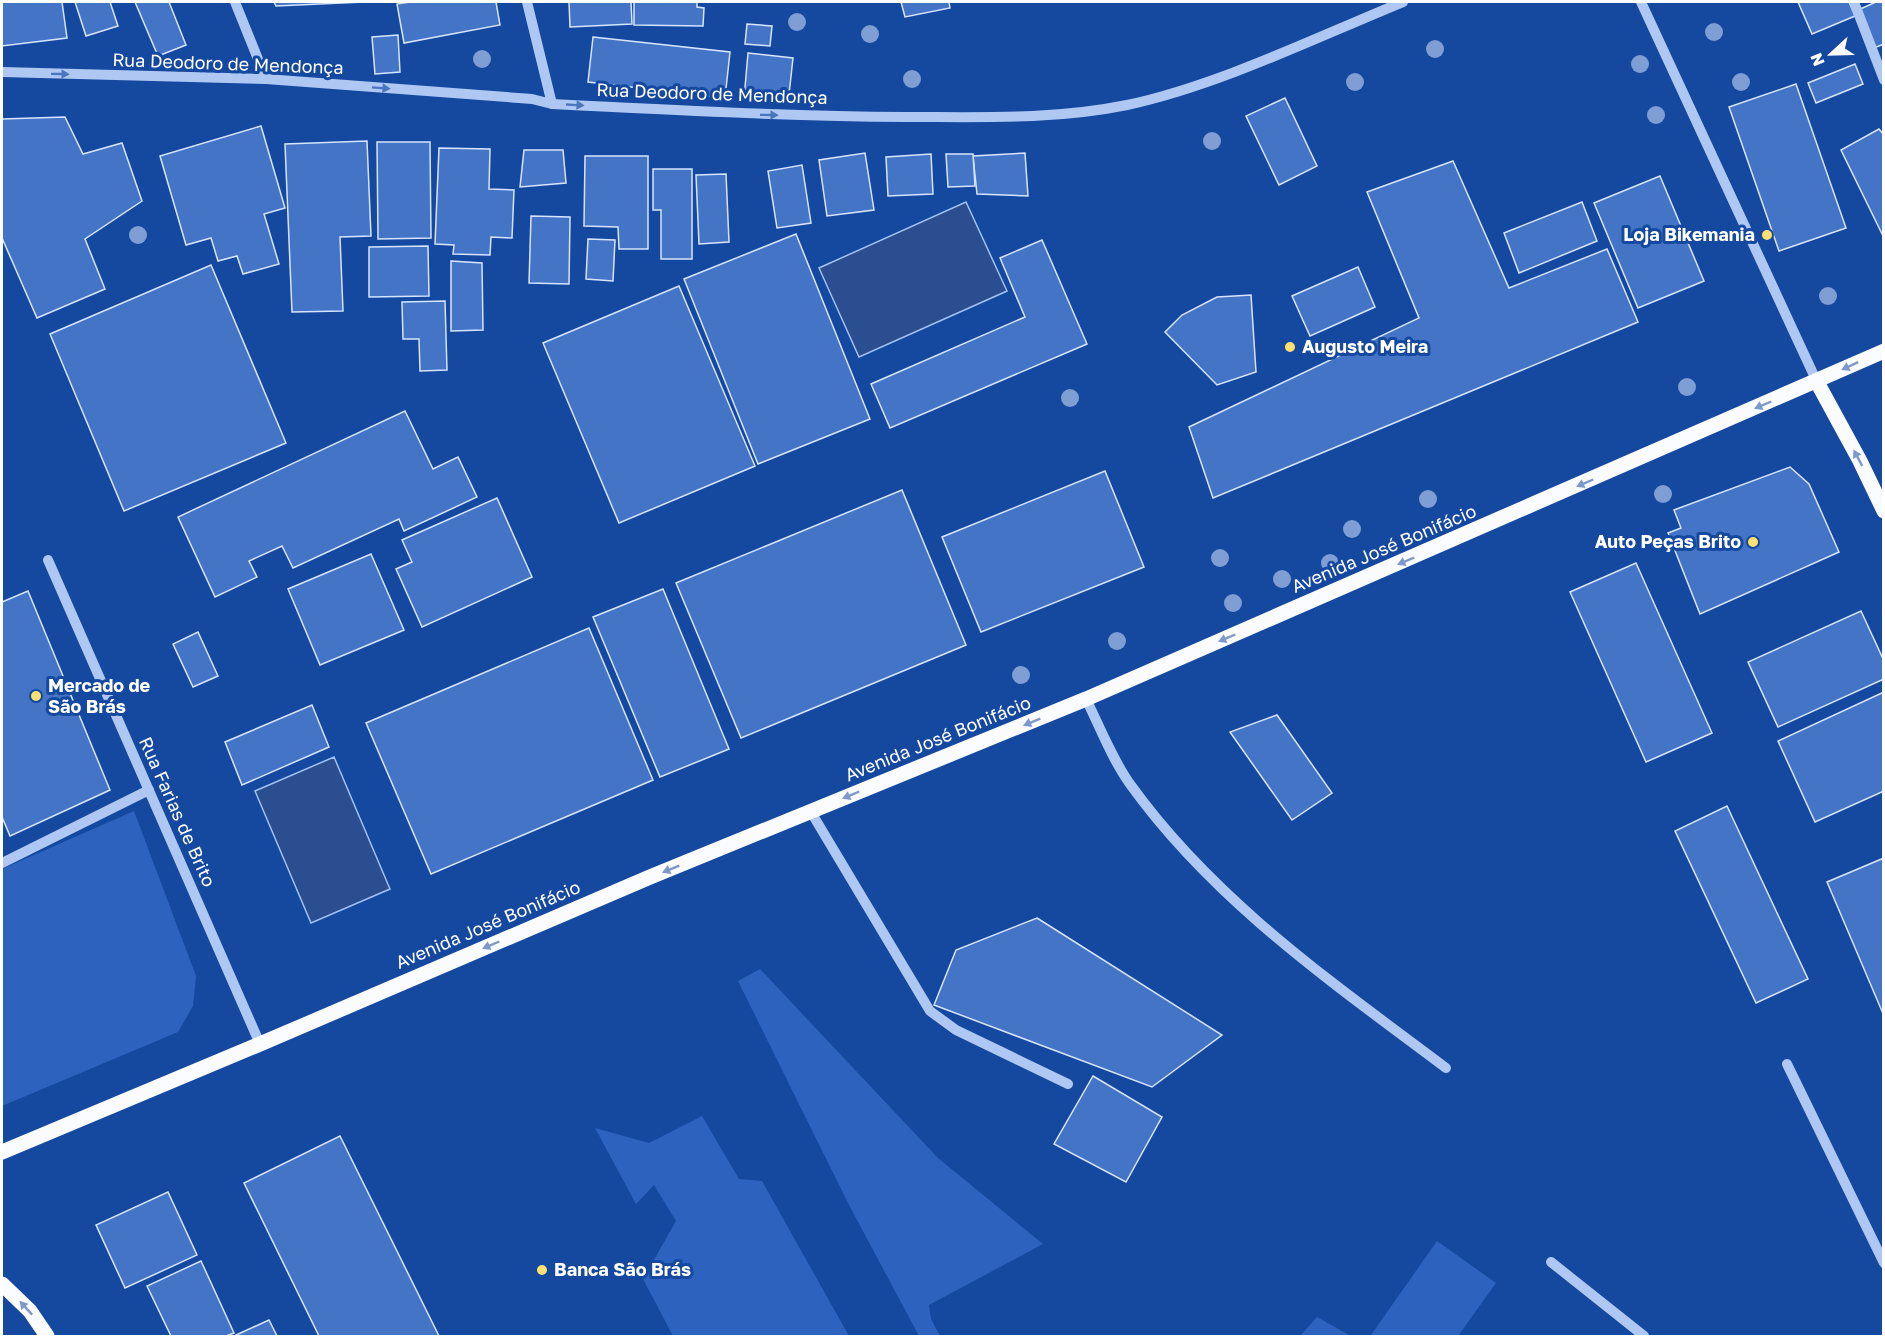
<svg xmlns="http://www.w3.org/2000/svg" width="1885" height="1338" viewBox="0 0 1885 1338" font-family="'Golos Text',sans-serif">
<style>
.green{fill:#2d63be}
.water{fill:#2a4e8f;stroke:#a0c2f6;stroke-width:1.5}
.building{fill:#4374c6;stroke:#d6e5fd;stroke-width:1.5}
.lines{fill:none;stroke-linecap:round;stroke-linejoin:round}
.minor{stroke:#aec8f3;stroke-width:10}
.major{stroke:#fafcff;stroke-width:15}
.tree{fill:#7f9ed3}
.oneway{fill:#4b75bc}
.oneway2{fill:#7c99ca}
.poi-dot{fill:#ffe070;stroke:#15489f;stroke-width:2}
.labels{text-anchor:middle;stroke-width:6;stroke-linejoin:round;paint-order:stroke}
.street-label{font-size:18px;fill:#fff;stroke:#15489f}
.poi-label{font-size:18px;font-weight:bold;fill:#fff;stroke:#15489f;text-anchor:start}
</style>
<rect width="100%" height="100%" fill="#15489f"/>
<g class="green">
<path d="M134 811 196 976 193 1006 178 1032 2 1106V869Z"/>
<path d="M760 969 938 1158 1043 1244 929 1305 931 1319 940 1336H919L849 1205 738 981Z"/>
<path d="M702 1116 739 1179 762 1181 849 1336H673L643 1279 676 1221 654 1185 636 1204 595 1128 649 1143Z"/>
<path d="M1437 1241 1496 1283 1458 1336H1373L1371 1335Z"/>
<path d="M1317 1317 1351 1336H1300Z"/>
</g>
<g class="water">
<path d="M966 202 1007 291 859 357 819 268Z"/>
<path d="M334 757 390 889 311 923 255 791Z"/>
</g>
<g class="building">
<path d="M2 2H62L67 38 2 46Z"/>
<path d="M75 2H110L118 26 86 36Z"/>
<path d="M135 2H169L186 45 158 56Z"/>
<path d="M274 2H364L276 6Z"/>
<path d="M410 2H496L500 25 404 43 397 4Z"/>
<path d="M569 2H631L632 24 570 27Z"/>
<path d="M634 2H697V7L704 8 703 26 634 25Z"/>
<path d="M901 2H949L950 8 905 17Z"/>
<path d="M1798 2H1849L1855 16 1812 34Z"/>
<path d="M1876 2H1884V44L1874 48 1858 10Z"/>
<path d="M747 24 772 26 770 46 745 44Z"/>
<path d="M398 35 400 72 375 74 372 37Z"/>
<path d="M593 37 730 52 725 98 588 82Z"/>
<path d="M748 53 793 58 788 104 744 99Z"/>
<path d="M1855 64 1863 84 1816 103 1808 83Z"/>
<path d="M1796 84 1846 228 1779 251 1729 107Z"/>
<path d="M1285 98 1317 166 1279 185 1246 116Z"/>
<path d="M65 117 83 154 122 143 142 201 85 239 105 289 37 318 2 238V119Z"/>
<path d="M261 126 285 208 264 214 279 264 243 274 237 256 218 261 211 238 186 245 160 156Z"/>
<path d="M1879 129 1884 135V238L1841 150Z"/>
<path d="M367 141 371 236 340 237 343 311 292 312 285 144Z"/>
<path d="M377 142H430L431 238 378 239Z"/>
<path d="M439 148 490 149 489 189 514 190 512 238 491 237 490 255 453 254 454 245 435 244Z"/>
<path d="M524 150H563L566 183 520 187Z"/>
<path d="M865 153 874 210 827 216 819 160Z"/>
<path d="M1025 153 1028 196 977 194 973 156Z"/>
<path d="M931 154 933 194 888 196 886 157Z"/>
<path d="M946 154H973L975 186 948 187Z"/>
<path d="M585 156H648V249H619L618 227 584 226Z"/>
<path d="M1453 161 1509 288 1607 249 1638 322 1213 498 1189 427 1419 318 1367 192Z"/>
<path d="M802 165 811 223 777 228 768 171Z"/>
<path d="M653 169H692V259H661V210H653Z"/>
<path d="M726 174 729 242 699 244 696 175Z"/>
<path d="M1660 176 1704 281 1638 308 1594 203Z"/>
<path d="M1582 202 1597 241 1519 273 1504 233Z"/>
<path d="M531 216 570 217 569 284 529 283Z"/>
<path d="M796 234 870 419 758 464 684 279Z"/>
<path d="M588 239 615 240 613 281 586 279Z"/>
<path d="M1042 240 1087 344 890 428 871 384 1025 317 1000 258Z"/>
<path d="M428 246 429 296 369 297V247Z"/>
<path d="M451 261 482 263 483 330 451 331Z"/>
<path d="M211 265 286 443 124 511 50 334Z"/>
<path d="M1358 267 1375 307 1310 336 1292 296Z"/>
<path d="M679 286 755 466 619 523 543 343Z"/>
<path d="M1251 295 1256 372 1217 385 1165 332 1182 315 1217 297Z"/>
<path d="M445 301 447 370 420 371 419 339H403L402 302Z"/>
<path d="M405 411 433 469 458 457 477 497 404 531 399 519 293 568 282 546 249 561 257 577 215 597 178 517Z"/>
<path d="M1790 467 1809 484 1839 552 1700 614 1668 533 1681 528 1674 510Z"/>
<path d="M1105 471 1144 567 981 632 942 537Z"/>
<path d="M902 490 966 645 741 738 676 583Z"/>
<path d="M497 498 532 577 422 627 396 569 412 562 402 540Z"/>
<path d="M371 554 404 630 320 665 288 589Z"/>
<path d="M1636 563 1712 733 1646 762 1570 592Z"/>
<path d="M663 589 729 749 660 777 593 617Z"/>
<path d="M28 591 110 790 10 836 2 817V602Z"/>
<path d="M1861 611 1884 661V679L1778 727 1748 662Z"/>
<path d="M589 628 653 780 431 874 366 723Z"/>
<path d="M198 632 218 676 193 687 173 644Z"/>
<path d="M1884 692V791L1815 822 1778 741Z"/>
<path d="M312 705 329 747 242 785 225 742Z"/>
<path d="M1277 715 1332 793 1292 820 1230 732Z"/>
<path d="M1727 806 1808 979 1756 1003 1675 831Z"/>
<path d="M1884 858V1016L1827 882Z"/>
<path d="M1037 918 1222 1035 1152 1087 934 1005 956 950Z"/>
<path d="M1093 1076 1162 1117 1126 1182 1054 1144Z"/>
<path d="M340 1136 439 1336H319L244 1183Z"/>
<path d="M168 1192 197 1255 125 1288 96 1225Z"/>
<path d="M201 1261 234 1333 226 1336H171L147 1286Z"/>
<path d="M269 1320 277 1336H234Z"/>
</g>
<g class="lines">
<g class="minor">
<path d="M235 2 266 79"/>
<path d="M527 2 552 104"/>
<path d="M1641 2 1817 382"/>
<path d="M1854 2 1884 80"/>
<path d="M2 72 266 79 532 99 552 104C670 110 788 116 906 117 980 117 1054 120 1127 105 1217 86 1317 37 1403 2"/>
<path d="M48 560 260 1044"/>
<path d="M1086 699C1100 727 1112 759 1130 784 1214 901 1333 983 1446 1068"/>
<path d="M811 812 930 1011 956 1030 1068 1084"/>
<path d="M2 863 149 790"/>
<path d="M1787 1064 1884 1263"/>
<path d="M1551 1262 1644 1336"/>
</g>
<g class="major">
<path d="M1817 382 1860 461 1884 511"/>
<path d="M2 1152 260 1044 650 877 1086 699 1884 351"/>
<path d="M2 1284 30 1311 47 1336"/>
</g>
</g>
<g class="tree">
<circle cx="797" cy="22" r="9"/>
<circle cx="1714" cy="32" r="9"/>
<circle cx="870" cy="34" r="9"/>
<circle cx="1435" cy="49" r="9"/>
<circle cx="482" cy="59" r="9"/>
<circle cx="1640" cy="64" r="9"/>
<circle cx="912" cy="79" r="9"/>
<circle cx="1355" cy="82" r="9"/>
<circle cx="1741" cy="82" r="9"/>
<circle cx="1656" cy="115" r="9"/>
<circle cx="1212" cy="141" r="9"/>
<circle cx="138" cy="235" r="9"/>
<circle cx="1828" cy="296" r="9"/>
<circle cx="1687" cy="387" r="9"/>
<circle cx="1070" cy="398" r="9"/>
<circle cx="1663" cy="494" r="9"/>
<circle cx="1428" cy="499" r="9"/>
<circle cx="1352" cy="529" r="9"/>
<circle cx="1220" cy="558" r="9"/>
<circle cx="1330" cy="563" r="9"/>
<circle cx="1282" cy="579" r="9"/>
<circle cx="1233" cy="603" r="9"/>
<circle cx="1117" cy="641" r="9"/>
<circle cx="1021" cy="675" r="9"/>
</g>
<defs><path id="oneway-solid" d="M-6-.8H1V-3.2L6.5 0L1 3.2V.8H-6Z" transform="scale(1.5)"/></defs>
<g class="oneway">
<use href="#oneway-solid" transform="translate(60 74) rotate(1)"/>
<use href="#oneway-solid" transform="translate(381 88) rotate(4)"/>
<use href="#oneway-solid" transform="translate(575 105) rotate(3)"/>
<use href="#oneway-solid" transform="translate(769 115) rotate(1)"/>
</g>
<g class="oneway2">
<use href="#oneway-solid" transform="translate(1850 366) rotate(155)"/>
<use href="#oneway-solid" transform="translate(1763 405) rotate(157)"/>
<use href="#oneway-solid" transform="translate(1858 458) rotate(-118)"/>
<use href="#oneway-solid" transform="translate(1585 483) rotate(157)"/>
<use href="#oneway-solid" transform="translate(1406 561) rotate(157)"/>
<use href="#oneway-solid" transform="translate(1227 638) rotate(157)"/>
<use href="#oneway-solid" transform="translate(1032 722) rotate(158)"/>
<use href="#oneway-solid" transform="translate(851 795) rotate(157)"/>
<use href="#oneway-solid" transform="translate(671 869) rotate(158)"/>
<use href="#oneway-solid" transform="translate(491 945) rotate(157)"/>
<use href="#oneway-solid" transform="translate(26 1308) rotate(-133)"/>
</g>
<g class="poi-dot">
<circle cx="1767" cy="235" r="6"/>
<circle cx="1290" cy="347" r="6"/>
<circle cx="1753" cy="542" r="6"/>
<circle cx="36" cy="696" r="6"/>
<circle cx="542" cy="1270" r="6"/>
</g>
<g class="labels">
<g class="street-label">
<text transform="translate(228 64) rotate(2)" y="6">Rua Deodoro de Mendonça</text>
<text transform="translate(712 94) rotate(2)" y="6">Rua Deodoro de Mendonça</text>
<text transform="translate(1384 549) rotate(-23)" y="6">Avenida José Bonifácio</text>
<text transform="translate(938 739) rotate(-22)" y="6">Avenida José Bonifácio</text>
<text transform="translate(177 812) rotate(66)" y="6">Rua Farias de Brito</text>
<text transform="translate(488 925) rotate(-23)" y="6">Avenida José Bonifácio</text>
</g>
<g class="poi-label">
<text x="1755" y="241" text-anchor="end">Loja Bikemania</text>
<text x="1302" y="353">Augusto Meira</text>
<text x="1741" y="548" text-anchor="end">Auto Peças Brito</text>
<text x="48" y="692">Mercado de<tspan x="48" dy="21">São Brás</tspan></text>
<text x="554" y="1276">Banca São Brás</text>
</g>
</g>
<rect width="1885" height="1338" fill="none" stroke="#ffffff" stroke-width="6"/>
<g transform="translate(1831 54) rotate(248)" stroke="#15489f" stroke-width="4.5" paint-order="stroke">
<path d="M0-4.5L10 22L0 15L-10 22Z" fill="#ffffff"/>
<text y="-9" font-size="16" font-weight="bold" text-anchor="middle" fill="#ffffff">N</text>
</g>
</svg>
